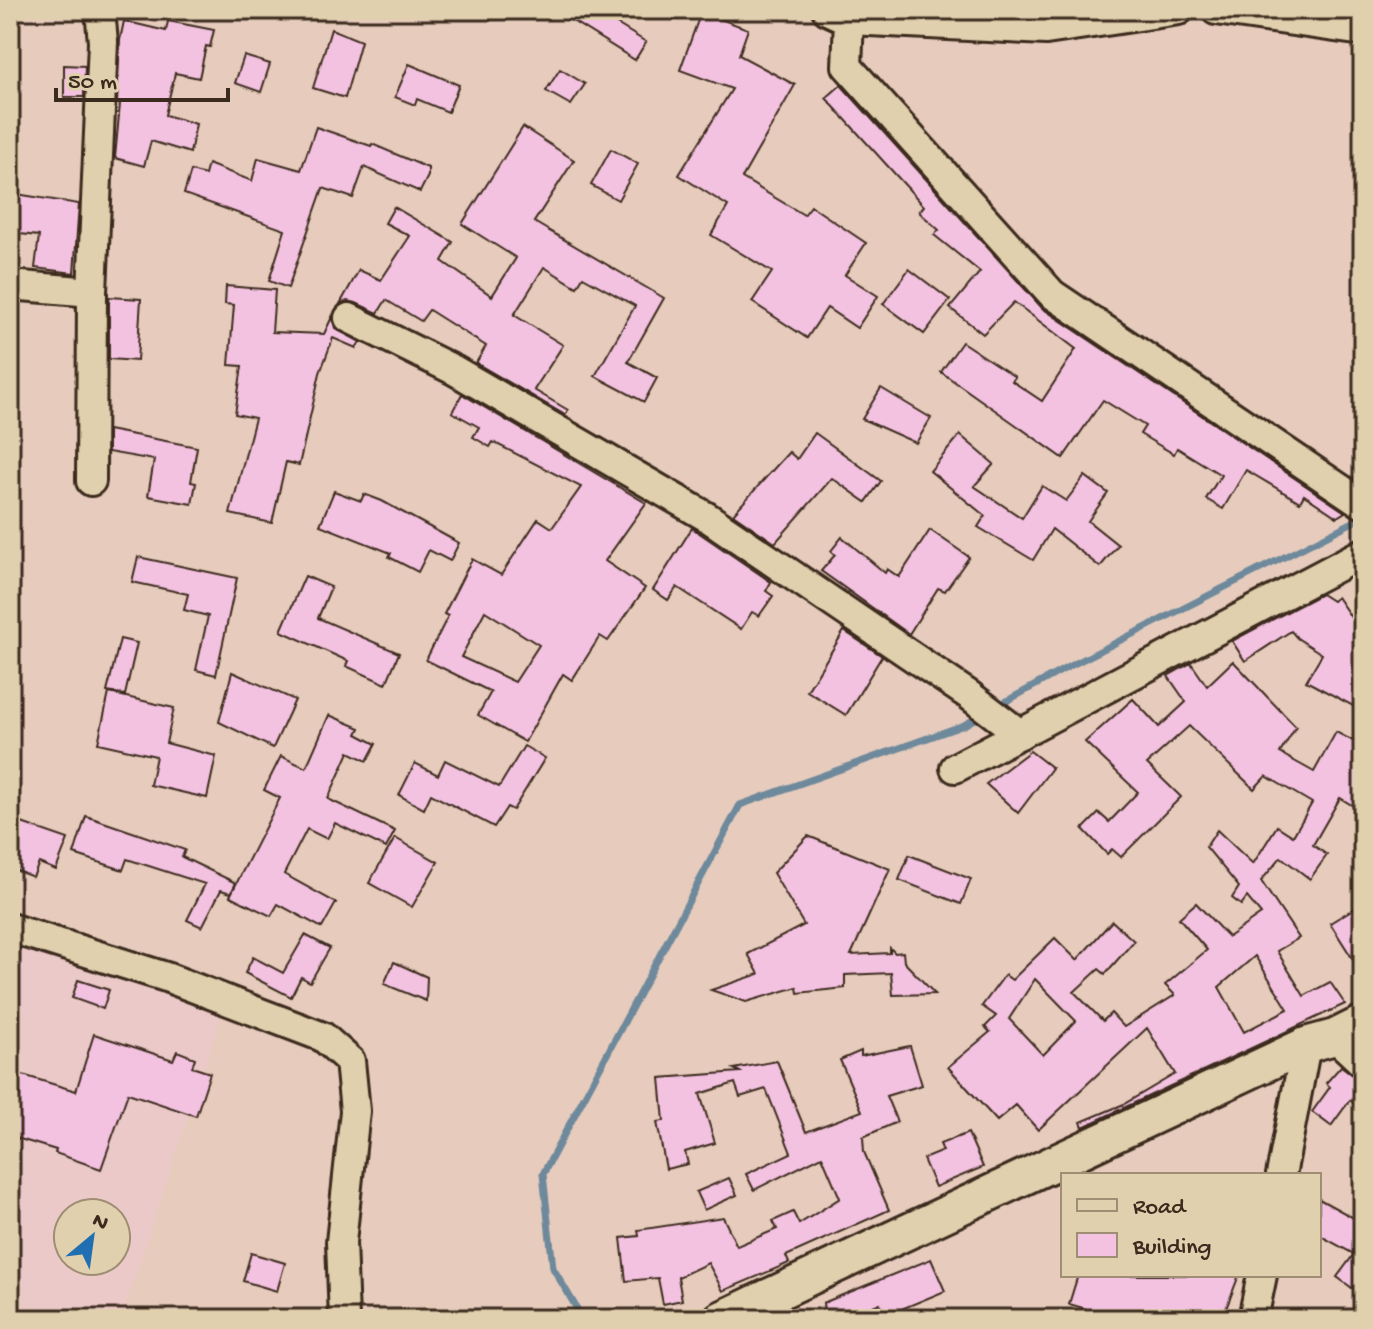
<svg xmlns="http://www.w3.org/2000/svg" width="1373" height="1329" viewBox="0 0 1373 1329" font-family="'Gochi Hand',sans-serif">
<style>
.built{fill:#ebc9c8;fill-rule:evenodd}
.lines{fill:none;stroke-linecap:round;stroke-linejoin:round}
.stream{stroke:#6d899b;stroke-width:7}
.building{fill:#f4c2e1;stroke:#3b2a1e;stroke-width:2;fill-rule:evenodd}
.minor-casing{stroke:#3b2a1e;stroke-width:34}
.tertiary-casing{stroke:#3b2a1e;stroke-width:40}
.minor{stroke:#e1d0ad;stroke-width:28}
.tertiary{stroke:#e1d0ad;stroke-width:34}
</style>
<rect width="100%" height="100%" fill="#e7ccbd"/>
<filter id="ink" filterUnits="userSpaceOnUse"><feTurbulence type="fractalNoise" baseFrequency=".0125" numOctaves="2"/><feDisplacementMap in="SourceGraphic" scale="16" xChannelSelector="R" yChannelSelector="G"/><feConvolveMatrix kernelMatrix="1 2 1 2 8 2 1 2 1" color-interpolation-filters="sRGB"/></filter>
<g filter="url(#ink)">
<path class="built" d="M10 940 224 1008 121 1319H10ZM68 1213H116V1261H68Z"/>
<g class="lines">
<g class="stream">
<path d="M996 707 1068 667 1363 517"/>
<path d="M583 1319 553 1268 543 1174 740 805 964 725 985 713"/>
</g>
</g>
<g class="building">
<path d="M555 10H594L646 42 635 60Z"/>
<path d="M701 12 748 29 739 55 795 85 742 178 804 215 811 206 866 243 845 275 878 296 857 328 827 308 807 338 752 302 772 272 711 235 728 206 679 175 732 89 680 70Z"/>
<path d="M124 21 166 31 168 21 214 30 210 47 206 46 199 78 175 73 165 115 196 124 190 153 151 141 144 166 115 158 120 104 117 103 120 40Z"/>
<path d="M331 29 361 41 345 98 313 88Z"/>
<path d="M244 56 270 64 261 92 235 83Z"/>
<path d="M409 64 459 85 448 112 417 99 415 105 395 97Z"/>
<path d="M64 65 85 66 84 97H64Z"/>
<path d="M560 69 585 84 571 105 546 91Z"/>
<path d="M841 85 1042 308 1345 512 1337 517 1304 495 1300 502 1246 470 1223 509 1206 499 1221 475 1177 448 1174 454 1140 434 1145 426 1103 400 1063 458 941 372 962 342 1015 377 1012 381 1042 401 1076 349 1014 302 983 334 950 308 980 272 934 235 939 230 919 212 924 206 826 98Z"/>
<path d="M316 127 371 146 372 144 428 168V176L420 192 364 167 353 198 323 188 288 288 269 281 285 230 184 194 191 171 205 175 208 164 252 181 258 158 301 170Z"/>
<path d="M523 127 574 160 534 222 664 298 628 362 657 378 644 402 595 376 635 306 583 277 577 287 544 267 514 315 563 345 534 390 568 410 565 415 476 363 486 346 429 310 421 321 386 300 378 313 356 303 347 301 340 304 359 270 381 280 410 236 385 223 394 207 453 242 442 261 492 296 516 258 462 224Z"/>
<path d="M611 149 638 164 618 200 591 185Z"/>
<path d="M10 193 79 204 74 273 35 268 39 236 10 233Z"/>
<path d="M909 269 950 300 924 334 883 304Z"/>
<path d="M226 286 275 290 272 332 324 334 332 317 335 328 360 342 356 348 333 338 320 373 299 465 286 462 272 523 230 514 255 418 235 414 242 366 229 365 234 305 225 304Z"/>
<path d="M109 297 141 299 137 361 109 359Z"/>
<path d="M881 388 931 418 916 443 862 419Z"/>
<path d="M462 394 646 503 605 561 645 588 608 641 600 636 572 680 563 674 525 742 478 715 491 692 426 660 448 616 444 614 472 559 501 575 538 519 552 528 581 487 493 442 490 447 473 437 479 427 452 412ZM485 611 539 645 515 682 461 657Z"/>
<path d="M108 430 197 447 191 482 196 483 192 504 148 496 154 460 108 452Z"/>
<path d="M815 433 881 481 866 502 832 478 775 543 733 514 789 452 797 459Z"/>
<path d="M960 435 994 464 974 486 1022 518 1042 486 1066 501 1085 476 1108 493 1088 521 1118 545 1100 567 1052 529 1033 560 978 527 985 516 930 471Z"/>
<path d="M334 491 361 501 364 494 382 501 459 543 450 561 429 550 418 572 389 557 391 553 320 525Z"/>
<path d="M692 528 771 582 766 591 773 596 759 616 752 612 741 629 677 587 668 600 653 590Z"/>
<path d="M930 530 969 557 945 591 938 588 909 634 821 571 835 555 831 551 842 537 885 573 887 569 899 577Z"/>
<path d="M138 557 237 578 216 675 196 670 208 616 184 610 188 594 132 582Z"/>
<path d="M305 576 331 587 318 618 399 653 386 684 346 666 348 661 281 631Z"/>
<path d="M1321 594 1332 601 1337 597 1363 635V691L1355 707 1306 681 1322 654 1297 638 1291 631 1245 661 1232 641Z"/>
<path d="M844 631 882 656 846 715 807 691Z"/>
<path d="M120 639 137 643 125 695 107 692Z"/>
<path d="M1233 661 1296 727 1280 753 1314 772 1336 732 1363 746V812L1340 798 1313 845 1327 855 1310 879 1281 857 1261 881 1299 938 1277 951 1304 996 1330 982 1345 1004 1083 1127 1081 1122 1124 1104 1175 1074 1147 1028 1038 1130 1016 1105 997 1121 948 1067 990 1032 985 1027 996 1016 982 1006 1005 975 1012 980 1055 938 1077 960 1112 921 1134 941 1105 974 1099 969 1074 992 1103 1021 1111 1013 1124 1027 1175 995 1165 985 1207 950 1179 918 1196 903 1228 937 1261 914 1247 897 1241 905 1232 898 1239 887 1206 847 1217 830 1253 864 1277 826 1293 836 1312 803 1266 776 1254 789 1189 726 1147 764 1181 797 1121 857 1112 849 1107 854 1083 829 1099 813 1109 822 1138 792 1085 742 1133 699 1159 727 1186 702 1168 676 1191 663 1207 686ZM1255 956 1288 1009 1244 1032 1219 987ZM1035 979 1076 1021 1043 1055 1009 1019Z"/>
<path d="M232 672 295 700 273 748 219 722Z"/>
<path d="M109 693 174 708 166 743 216 756 207 798 150 785 156 756 98 743Z"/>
<path d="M329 715 360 728 357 734 376 744 367 761 349 752 328 799 395 831 386 848 335 823 327 839 307 829 284 874 336 903 322 928 278 904 271 916 230 896 280 798 264 790 281 756 306 768Z"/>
<path d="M524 746 545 758 513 810 507 807 494 827 431 794 424 809 399 795 415 763 438 775 445 760 499 787Z"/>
<path d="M1030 751 1052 768 1018 813 986 784Z"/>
<path d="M86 816 185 850 182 857 236 883 231 893 221 890 202 927 187 920 205 884 127 859 123 870 74 854Z"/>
<path d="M10 819 68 839 56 870 39 863 33 877 10 868Z"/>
<path d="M808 836 890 869 851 955 890 953V948L895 953 903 952 904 962 935 994 893 995 891 973 845 975V988L798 993 797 987 746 1002 711 990 759 974 748 954 804 925 773 873Z"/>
<path d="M395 838 438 862 412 907 369 883Z"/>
<path d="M909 855 971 879 961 904 899 880Z"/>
<path d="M1363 903V975L1330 923Z"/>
<path d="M305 935 330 948 310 982 301 977 291 997 245 973 253 957 283 973Z"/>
<path d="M394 962 427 977 426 1001 384 984Z"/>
<path d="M78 980 109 990 103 1009 72 998Z"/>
<path d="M94 1034 173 1060 177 1051 195 1058 192 1067 210 1073 196 1116 128 1093 101 1169 55 1153 56 1150 10 1136V1092L16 1073 76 1091Z"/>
<path d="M910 1046 922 1085 886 1096 897 1122 863 1137 864 1152 889 1210 786 1256 789 1263 723 1291 708 1263 678 1277 682 1300 663 1304 658 1278 626 1281 621 1238 639 1236 638 1230 723 1217 737 1246 777 1229 773 1221 793 1212 799 1224 840 1198 822 1156 754 1190 746 1174 791 1153 766 1089 740 1097 735 1083 700 1094 715 1143 685 1152 688 1164 666 1169 657 1122 664 1121 660 1078 740 1072 734 1069 777 1061 806 1132 862 1111 840 1060 861 1051V1056Z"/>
<path d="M1341 1066 1363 1082V1111L1350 1100 1331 1126 1312 1112 1330 1087 1326 1083Z"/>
<path d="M968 1133 983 1167 935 1187 923 1159 943 1151 940 1144Z"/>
<path d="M729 1178 737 1195 704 1210 696 1192Z"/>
<path d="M1319 1199 1363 1223V1296L1337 1277 1354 1254 1319 1235Z"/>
<path d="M251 1253 285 1263 277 1291 243 1281Z"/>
<path d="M931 1259 945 1291 892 1313H884L880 1303 851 1315V1319H825L823 1303Z"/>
<path d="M1078 1275H1239L1222 1319H1121L1069 1304Z"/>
</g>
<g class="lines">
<defs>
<g id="minor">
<path d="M827 10 849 20 1046 30 1179 10"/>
<path d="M1216 10 1363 31"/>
<path d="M849 20 847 66 1052 294 1363 504"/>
<path d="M10 285 92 292"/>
<path d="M349 318 454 370 707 517 969 695 1020 734"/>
<path d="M91 481 92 292 103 42 100 10"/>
<path d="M955 768 1363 553"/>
<path d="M10 928 166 977 323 1037 350 1061 355 1111 341 1242 344 1319"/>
<path d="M1335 1037 1363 1063"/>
<path d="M1281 1175 1306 1045"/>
<path d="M1253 1319 1262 1275"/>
</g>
<path id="tertiary" d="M721 1319 1306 1045 1335 1037 1363 1023"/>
</defs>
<use href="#minor" class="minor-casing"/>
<use href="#tertiary" class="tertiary-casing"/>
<use href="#minor" class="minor"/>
<use href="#tertiary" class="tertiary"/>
</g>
</g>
<rect width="1373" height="1329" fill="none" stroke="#e1d0ad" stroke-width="40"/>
<rect x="20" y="20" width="1333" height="1289" fill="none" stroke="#3b2a1e" stroke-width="3" filter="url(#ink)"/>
<rect x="1061" y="1173" width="260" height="104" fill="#e1d0ad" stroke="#9f8e74" stroke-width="2"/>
<rect x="1077" y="1199" width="40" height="12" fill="#e1d0ad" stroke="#9f8e74" stroke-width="2"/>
<text x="1133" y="1213" font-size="24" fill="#3b2a1e">Road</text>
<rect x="1077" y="1233" width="40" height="24" fill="#f4c2e1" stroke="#9f8e74" stroke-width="2"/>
<text x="1133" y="1253" font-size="24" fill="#3b2a1e">Building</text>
<g transform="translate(92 1237) rotate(29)"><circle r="38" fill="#e1d0ad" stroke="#9f8e74" stroke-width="2"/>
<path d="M0-6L14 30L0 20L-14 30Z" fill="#1f6fb2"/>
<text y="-12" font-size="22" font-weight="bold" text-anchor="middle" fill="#3b2a1e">N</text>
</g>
<path d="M56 88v12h172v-12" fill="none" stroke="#3b2a1e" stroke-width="4"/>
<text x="68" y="88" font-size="24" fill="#3b2a1e" stroke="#e1d0ad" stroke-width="6" paint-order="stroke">50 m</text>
</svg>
